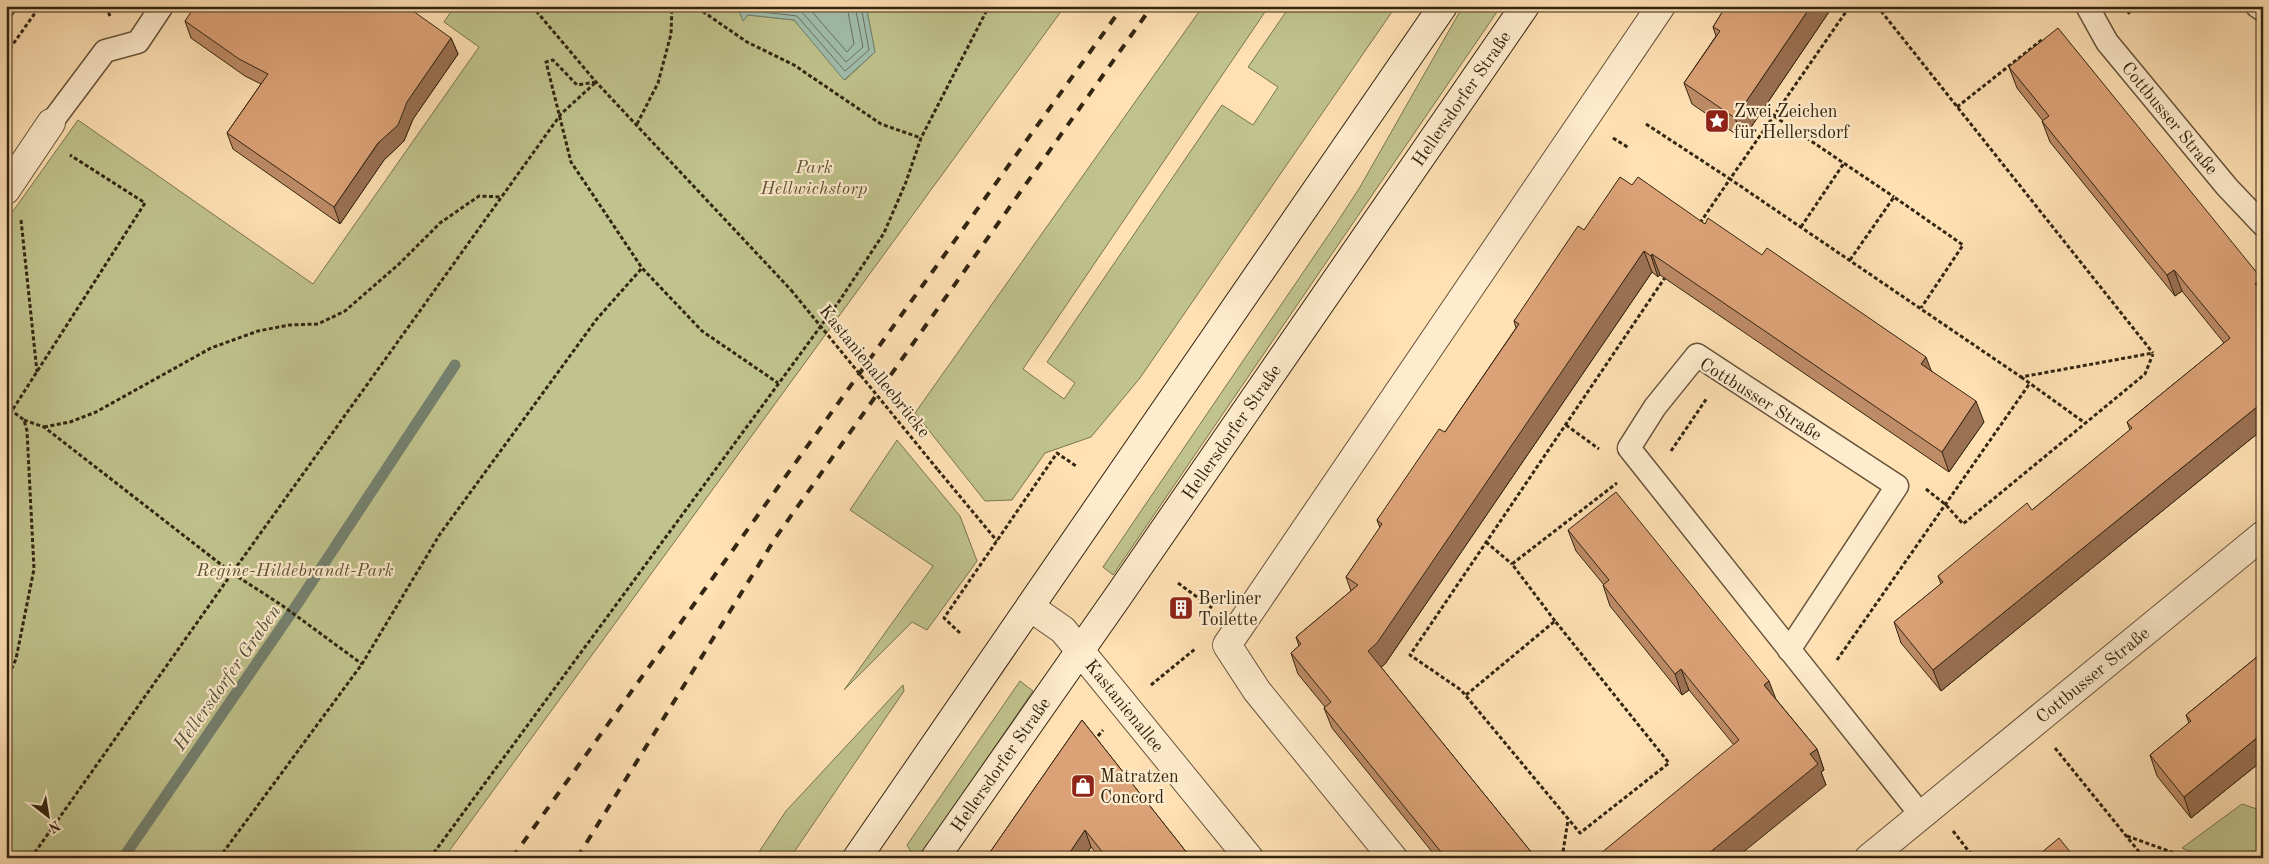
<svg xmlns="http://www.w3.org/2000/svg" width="2269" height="864" viewBox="0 0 2269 864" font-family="'Old Standard TT',serif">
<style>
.green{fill:#c0c38d;stroke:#7a744f}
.water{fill:#a0bead;stroke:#74816f}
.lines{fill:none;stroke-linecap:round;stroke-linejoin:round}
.shore{stroke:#6a725f;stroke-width:1}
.stream{stroke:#74816f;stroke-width:11}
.lane-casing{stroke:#66543a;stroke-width:25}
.street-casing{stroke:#66543a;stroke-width:30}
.secondary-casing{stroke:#332511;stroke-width:30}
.path{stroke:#332511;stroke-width:3;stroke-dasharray:4 2.5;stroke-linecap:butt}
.lane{stroke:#ffecce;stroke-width:22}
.street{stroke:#ffecce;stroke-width:28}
.secondary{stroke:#ffecce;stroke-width:28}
.rail{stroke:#332511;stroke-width:4;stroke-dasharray:9 9;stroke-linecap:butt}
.path-bridge{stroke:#332511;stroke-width:3;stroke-dasharray:4 2.5;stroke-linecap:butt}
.wall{fill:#bd8b66;stroke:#332511}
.shaded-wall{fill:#9a7153;stroke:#332511}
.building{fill:#dca277;stroke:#332511}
.labels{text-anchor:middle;stroke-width:4.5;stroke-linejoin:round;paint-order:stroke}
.street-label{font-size:18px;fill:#332511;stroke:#ffecce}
.poi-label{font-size:18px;fill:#332511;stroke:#ffecce;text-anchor:start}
.park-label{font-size:18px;font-style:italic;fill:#5d5436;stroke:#ffecce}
.water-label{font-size:19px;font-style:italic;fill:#545340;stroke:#ffecce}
</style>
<rect width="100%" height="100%" fill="#ffe1b4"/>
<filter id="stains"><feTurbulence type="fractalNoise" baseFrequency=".004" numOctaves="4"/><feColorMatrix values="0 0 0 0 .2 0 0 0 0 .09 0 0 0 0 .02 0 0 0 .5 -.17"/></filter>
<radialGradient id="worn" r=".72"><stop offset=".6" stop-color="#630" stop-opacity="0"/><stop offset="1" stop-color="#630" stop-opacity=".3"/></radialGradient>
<g class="green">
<path d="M455 6H737L743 20 748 15 794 20 845 80 875 52 866 6H1065L444 858H6V221L78 120 313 284 479 47 444 22Z"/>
<path d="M1203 6H1269L1023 369 1064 399 1075 383 1047 362 1222 105 1253 125 1278 87 1248 67 1290 6H1396L1140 378 1091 437 1045 453 1012 500 985 501 915 413Z"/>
<path d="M1463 6H1501L1113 575 1103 567 1338 221 1360 187Z"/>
<path d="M897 440 960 516 977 561 927 630 912 622 844 690 933 566 850 510Z"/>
<path d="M1020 681 1033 691 919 858H915L907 845Z"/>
<path d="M903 685 904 691 790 858H755L786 811Z"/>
<path d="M2242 804 2263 811V858H2207L2182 848Z"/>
</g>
<path class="water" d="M737 6H866L875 52 844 80 794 20 748 15 743 21Z"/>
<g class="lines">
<g class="shore">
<path d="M742 6 745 10 797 16 845 71 869 50 861 6"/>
<path d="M775 6 801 11 846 62 863 47 855 6"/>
<path d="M807 6 847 52 854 44 847 6"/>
</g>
<path class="stream" d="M123 858 294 609 455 365"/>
<defs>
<g id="lane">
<path id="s1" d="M2087 6 2107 42 2227 187 2263 225"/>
<path d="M2257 6 2263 10"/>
<path d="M51 123 105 51 138 42 162 6"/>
<path d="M1789 650 1897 486 1697 355 1655 407 1629 448 1921 815"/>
</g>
<g id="street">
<path d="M6 190 51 123"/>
<path id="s2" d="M1030 607 1063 630 1249 858"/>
<path d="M1393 858 1257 691 1227 645 1661 6"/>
<path id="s3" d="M1869 858 2263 535"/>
</g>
<g id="secondary">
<path d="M857 858 1443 6"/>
<path id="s4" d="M935 858 1119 595 1525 6"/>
</g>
</defs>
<use href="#lane" class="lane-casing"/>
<use href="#street" class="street-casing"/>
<use href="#secondary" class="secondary-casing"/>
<g class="path">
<path d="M107 6 110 17"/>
<path d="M532 6 596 82 791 290"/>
<path d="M699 6 702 11 747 42 794 65 881 124 921 138"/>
<path d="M1877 6 2153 353"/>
<path d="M2128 14 2133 6"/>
<path d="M6 54 40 6"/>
<path d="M596 82 577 85 553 60 546 62 571 162 642 268 702 331 778 383"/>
<path d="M1957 107 2043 39"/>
<path d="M1774 116 1894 197"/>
<path d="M637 124 658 83 671 34 672 6"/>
<path d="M1646 124 1730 179 1850 6"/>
<path d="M1613 138 1629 148"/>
<path d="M21 220 37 372"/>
<path d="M1700 223 1730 179 2021 377 2153 353"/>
<path d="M1801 227 1844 163"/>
<path d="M1850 260 1894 197 1963 245 1921 308"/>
<path d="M2021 377 2085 423"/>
<path d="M6 420 145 203 70 155"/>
<path d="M24 420 44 427 232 573 283 606 362 664"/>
<path d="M1566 425 1599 449"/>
<path d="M44 427 70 422 96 412 211 348 258 331 289 325 318 324 345 311 399 264 440 223 479 196 502 197"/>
<path d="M1671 451 1707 398"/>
<path d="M938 470 997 541"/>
<path d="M1926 489 1946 505 1963 524 2145 374 2153 354"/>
<path d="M1486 542 1512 564"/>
<path d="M1178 583 1212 608"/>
<path d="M1555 621 1512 564 1617 483"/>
<path d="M960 633 944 618 1057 453 1076 466"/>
<path d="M1837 660 2030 383"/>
<path d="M6 681 16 659 34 569 27 431 24 420 12 411"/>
<path d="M1151 685 1195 649"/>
<path d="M1466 695 1555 621 1669 763 1580 833 1461 690 1410 655 1666 276"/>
<path d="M1098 736 1103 730"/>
<path d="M2055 748 2144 858"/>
<path d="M1953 831 1974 858"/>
<path d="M2127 836 2188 858"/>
<path d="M711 856 713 858"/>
<path d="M31 858 232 573 561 114 596 82"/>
<path d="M219 858 362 664 440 534 596 320 642 268"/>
<path d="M430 858 840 300 884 233 906 182 921 138 989 6"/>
<path d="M1562 858 1568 820"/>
</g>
<use href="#lane" class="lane"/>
<use href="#street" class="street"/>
<use href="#secondary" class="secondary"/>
<g class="rail">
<path d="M512 858 1123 6"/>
<path d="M577 858 776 537 1152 6"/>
</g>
<path class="path-bridge" d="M791 290 938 470"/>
</g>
<g class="wall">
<path d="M1726 6H1833L1743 139 1692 104 1684 83 1716 36 1713 27Z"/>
<path d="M185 21 451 38 458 54 413 119 404 141 384 160 340 224 233 149 227 133 261 84 245 76 191 38Z"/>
<path d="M2009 67 2262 279 2263 281V429L1941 691 1901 643 1894 622 1941 584 1938 576 2032 510 2130 430 2127 422 2224 343 2182 291 2175 296 2050 142 2042 121H2043L2017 88Z"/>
<path d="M1632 185 1705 224 1931 370 1984 422 1949 472 1660 275 1658 277 1652 272 1385 664 1381 667 1536 858H1437L1332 728 1324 708 1325 707 1298 674 1291 653 1299 646 1296 637 1351 591 1346 577 1380 528 1377 520 1445 432 1516 328 1514 321 1584 230Z"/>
<path d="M1568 530 1775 698 1817 749 1824 770 1821 772 1826 785 1734 745 1689 690 1682 695 1610 606 1603 585H1604L1576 551Z"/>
<path d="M2263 652V760L2191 818 2157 776 2150 755 2189 723 2186 715Z"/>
<path d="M1082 720 1191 858H1100L1091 847 1084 858H986Z"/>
</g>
<g class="shaded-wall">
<path d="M6 6H19L6 25Z"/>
<path d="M1811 6H1833L1743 139 1735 118Z"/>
<path d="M451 38 458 54 413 119 404 141 384 160 340 224 334 207Z"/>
<path d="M1644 251 1652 272 1385 664 1375 672 1368 651Z"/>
<path d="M1652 254 1660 275 1658 277 1651 256Z"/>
<path d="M2174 270 2182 291 2175 296 2167 275Z"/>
<path d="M2262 279 2263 281V304L2255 284Z"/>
<path d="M1926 357 1934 378 1921 364Z"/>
<path d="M1976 401 1984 422 1949 472 1942 452Z"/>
<path d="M2263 402V429L1941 691 1933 670Z"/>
<path d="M1681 669 1689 690 1682 695 1675 674Z"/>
<path d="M1769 681 1777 702 1764 685Z"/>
<path d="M2263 733V760L2191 818 2184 797Z"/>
<path d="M1817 749 1824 770 1821 772 1826 785 1736 858H1703L1810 754Z"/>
<path d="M1085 830 1091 847 1084 858H1066Z"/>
</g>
<g class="building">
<path d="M195 6H406L451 38 407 102 398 125 378 143 334 207 227 133 268 74 239 59 185 21Z"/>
<path d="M1726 6H1811L1735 118 1684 83 1720 31 1713 27Z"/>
<path d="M2058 28 2262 279 2255 284 2263 293V402L1933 670 1894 622 1943 582 1938 576 2027 503 2032 510 2132 428 2127 422 2230 338 2174 270 2167 275 2147 251 2042 121 2049 116 2009 67Z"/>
<path d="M1620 177 1632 185 1638 177 1705 224 1708 218 1762 255 1767 248 1926 357 1921 364 1976 401 1942 452 1652 254 1651 256 1644 251 1377 643 1368 651 1536 858H1446L1324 708 1331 702 1291 653 1301 644 1296 637 1358 585 1346 577 1382 524 1377 520 1439 429 1445 432 1519 324 1514 321 1578 226 1584 230Z"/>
<path d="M1616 492 1769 681 1764 685 1817 749 1810 754 1818 764 1703 858H1595L1739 740 1681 669 1675 674 1603 585 1609 580 1568 530Z"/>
<path d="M2263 652V733L2184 797 2150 755 2191 721 2186 715Z"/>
<path d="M1082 720 1191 858H1107L1085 830 1066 858H986Z"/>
<path d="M2059 838 2075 858H2035Z"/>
</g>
<defs>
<symbol id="sight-square" viewBox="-11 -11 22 22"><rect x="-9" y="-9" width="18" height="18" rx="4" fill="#8f2418" stroke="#ffecce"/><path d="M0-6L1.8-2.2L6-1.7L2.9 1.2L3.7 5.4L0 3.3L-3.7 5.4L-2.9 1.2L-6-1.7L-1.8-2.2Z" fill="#fff"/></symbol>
<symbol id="building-square" viewBox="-11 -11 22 22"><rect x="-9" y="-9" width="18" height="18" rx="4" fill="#8f2418" stroke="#ffecce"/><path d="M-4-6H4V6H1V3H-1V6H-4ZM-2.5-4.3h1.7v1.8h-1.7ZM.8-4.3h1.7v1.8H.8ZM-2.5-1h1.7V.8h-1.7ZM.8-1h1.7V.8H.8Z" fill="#fff"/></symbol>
<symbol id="shop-square" viewBox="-11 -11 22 22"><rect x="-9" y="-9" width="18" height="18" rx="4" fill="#8f2418" stroke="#ffecce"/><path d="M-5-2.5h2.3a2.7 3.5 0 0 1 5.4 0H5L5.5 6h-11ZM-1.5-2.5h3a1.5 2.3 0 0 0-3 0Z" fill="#fff"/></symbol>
</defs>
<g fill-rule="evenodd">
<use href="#sight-square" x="1703" y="107" width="28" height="28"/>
<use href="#building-square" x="1167" y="594" width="28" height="28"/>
<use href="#shop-square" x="1069" y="772" width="28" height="28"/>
</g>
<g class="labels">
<g class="street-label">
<text dy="6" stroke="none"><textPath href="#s4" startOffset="924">Hellersdorfer Straße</textPath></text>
<text dy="6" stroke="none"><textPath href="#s1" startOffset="140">Cottbusser Straße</textPath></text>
<text transform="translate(875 371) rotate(51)" y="6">Kastanienalleebrücke</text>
<text transform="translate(1761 399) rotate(32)" y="6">Cottbusser Straße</text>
<text dy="6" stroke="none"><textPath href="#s4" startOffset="519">Hellersdorfer Straße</textPath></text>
<text dy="6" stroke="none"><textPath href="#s3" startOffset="289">Cottbusser Straße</textPath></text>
<text dy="6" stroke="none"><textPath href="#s2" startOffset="138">Kastanienallee</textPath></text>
<text dy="6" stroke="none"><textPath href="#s4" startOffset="114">Hellersdorfer Straße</textPath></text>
</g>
<g class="poi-label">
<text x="1734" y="117">Zwei Zeichen<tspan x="1734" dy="21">für Hellersdorf</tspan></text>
<text x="1198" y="604">Berliner<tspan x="1198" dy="21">Toilette</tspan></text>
<text x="1100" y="782">Matratzen<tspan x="1100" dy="21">Concord</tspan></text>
</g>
<g class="park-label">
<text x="814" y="173">Park<tspan x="814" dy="21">Hellwichstorp</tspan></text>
<text x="295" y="576">Regine-Hildebrandt-Park</text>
</g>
<g class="water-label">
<text transform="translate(226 677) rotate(-55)" y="7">Hellersdorfer Graben</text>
</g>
</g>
<rect width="2269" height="864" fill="none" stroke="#ffe1b4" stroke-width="25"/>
<rect x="8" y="8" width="2254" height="849" fill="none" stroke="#332511" stroke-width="2.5"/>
<rect x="12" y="12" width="2244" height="839" fill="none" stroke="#332511"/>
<g transform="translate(48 816) rotate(149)" stroke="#ffecce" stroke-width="4" paint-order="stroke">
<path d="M0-4L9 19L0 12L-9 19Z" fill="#332511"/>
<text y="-8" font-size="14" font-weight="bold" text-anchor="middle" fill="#332511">N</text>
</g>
<rect width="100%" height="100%" filter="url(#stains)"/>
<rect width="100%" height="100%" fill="url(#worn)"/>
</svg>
